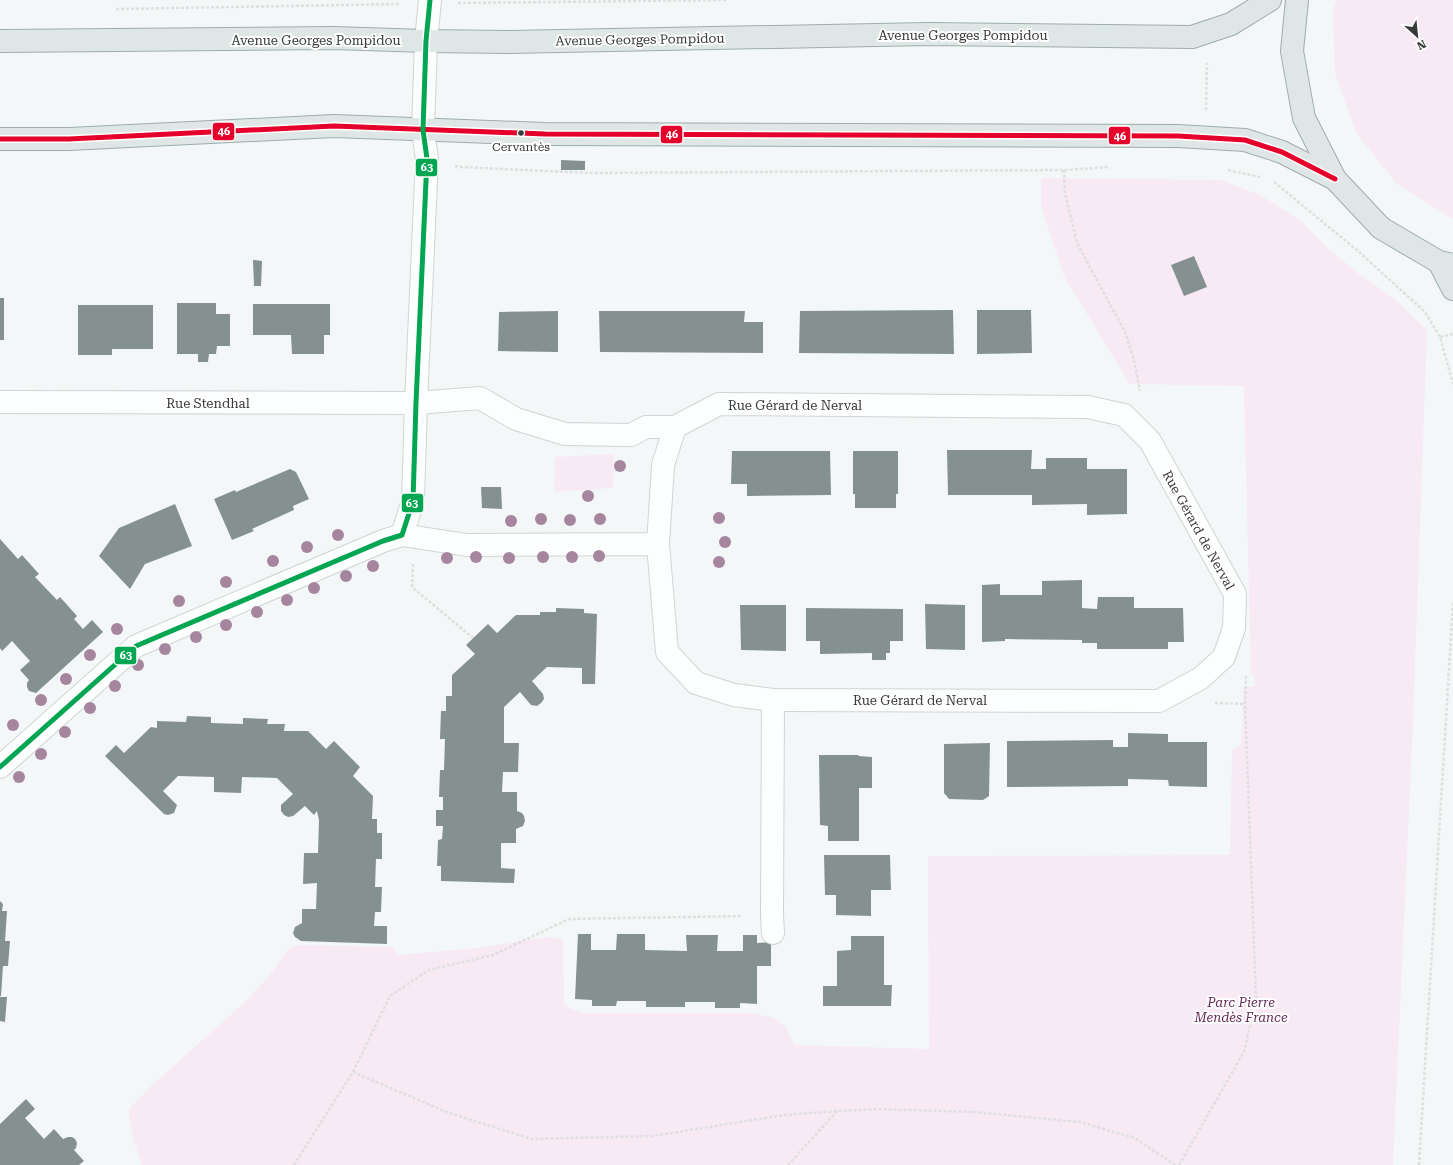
<svg xmlns="http://www.w3.org/2000/svg" width="1453" height="1165" viewBox="0 0 1453 1165" font-family="'Roboto Serif',serif">
<style>
.green{fill:#f7eaf4}
.building{fill:#859191}
.lines{fill:none;stroke-linecap:round;stroke-linejoin:round}
.minor-casing{stroke:#d1d4d4;stroke-width:24}
.major-casing{stroke:#9eadac;stroke-width:24}
.path{stroke:#dfdfdf;stroke-width:2.5;stroke-dasharray:3 2;stroke-linecap:butt}
.minor{stroke:#fdfefe;stroke-width:22}
.major{stroke:#dfe7e6;stroke-width:22}
.bus-1-casing{stroke:#fff;stroke-width:8}
.bus-2-casing{stroke:#fff;stroke-width:8}
.bus-1{stroke:#e4002b;stroke-width:5}
.bus-2{stroke:#00a651;stroke-width:5}
.tree{fill:#a5869e}
.bus-dot{fill:#373a3a;stroke:#fff;stroke-width:1.5}
.labels{text-anchor:middle;stroke-width:4;stroke-linejoin:round;paint-order:stroke}
.bus-label{font-size:12px;fill:#373a3a;stroke:#fff}
.street-label{font-size:13px;fill:#373a3a;stroke:#fff}
.park-label{font-size:13px;font-style:italic;fill:#652a55;stroke:#fff}
.line-badge{stroke:#fff;stroke-width:1.5}
.badge-label{font-size:11px;text-anchor:middle;font-weight:bold;fill:#fff}
</style>
<rect width="100%" height="100%" fill="#f3f7f7"/>
<g class="green">
<path d="M1336 0H1453V219L1397 184 1357 134 1335 74 1333 11Z"/>
<path d="M1041 178 1221 180 1260 195 1301 221 1323 244 1359 274 1395 299 1427 330 1413 721 1393 1165H142C136 1147 129 1129 129 1109L150 1087 246 1001 269 976 289 948 300 945 393 947 397 955 478 948 548 937 563 939 564 1004 570 1008 582 1013H753L774 1018 786 1027 794 1045 929 1049 928 856 1230 855 1232 750 1240 746 1242 741 1243 687 1255 686 1254 674H1251L1244 386 1130 384 1065 278 1041 207Z"/>
<path d="M614 454 613 488 554 492 555 457Z"/>
</g>
<g class="building">
<path d="M561 160 585 161V170H561Z"/>
<path d="M1194 256 1207 287 1184 296 1171 265Z"/>
<path d="M253 260 262 261 261 286H254Z"/>
<rect x="0" y="298" width="4" height="42"/>
<path d="M177 303H216V314H230V346H217L216 354H209L208 362H198V354H177Z"/>
<path d="M253 304H330V335H324V354H292L291 335H253Z"/>
<path d="M78 305H153V349H112V355H78Z"/>
<path d="M953 310 954 354 799 353 800 311Z"/>
<path d="M977 310H1031L1032 353 977 354Z"/>
<path d="M558 311V352L498 351 499 312Z"/>
<path d="M599 311H745L744 322H763V353L600 352Z"/>
<path d="M947 450H1032L1031 469H1046V458H1087V469H1127V514L1087 515V504L1032 505V495H948Z"/>
<path d="M732 451H830L831 495 747 496V484H731Z"/>
<path d="M853 451H898V494H896V508H855V494H853Z"/>
<path d="M290 469 296 472 309 499 293 506 294 510 252 529 254 531 232 540 214 499 235 490 236 492Z"/>
<path d="M481 487H501L502 509 482 508Z"/>
<path d="M175 504 192 546 145 564 130 589 99 556 119 528Z"/>
<path d="M0 539 18 559 22 555 39 574 35 577 57 600 60 597 77 616 74 619 83 629 92 620 103 632 36 693 29 691 27 687V683L29 680 20 670 30 661 12 641 2 651 0 648Z"/>
<path d="M1082 580V608L1097 609 1098 597H1134V608H1183L1184 642H1168V649H1097V643H1082V640L1005 639V641L982 642V585L1000 584V595H1042V581Z"/>
<path d="M925 604 965 605V650L926 649Z"/>
<path d="M740 605H786V651L741 650Z"/>
<path d="M556 608 584 609V613L597 614 595 684H582V668L547 667 532 681 543 694 544 699 541 703 537 706 531 705 520 692 504 707V743H519L518 772H503L502 792H517V811L522 813 524 816 525 821 523 826 516 829V843H501V868L515 869 514 883 441 881V866H437L438 840 442 839 443 826H436V810H443V797H439L440 770H444L445 739H440L441 711H446V696H452V675L475 654 466 645 488 624 497 633 516 615H540V612H556Z"/>
<path d="M806 608 903 609V641H890V653H886V660H872V653L820 654V641H806Z"/>
<path d="M187 716 211 717V723L243 724V718L268 719 267 724H285L284 731H308L326 749 334 741 360 767 353 776 373 796 372 819H377V833H382V859H376L375 887H382L381 912H375L374 926H387V944L301 941 295 937 293 933 295 927 302 923V909H316L317 883 303 884 304 853H318L319 820 317 811 314 815 305 806 293 816 288 817 284 815 281 811V805L293 794 277 778 242 777 241 793 214 792V777L178 776 163 791 177 805 174 813 168 815 164 814 105 756 116 745 124 753 151 727 157 728V721L186 722Z"/>
<path d="M1128 733 1168 734V742H1207V787L1169 786 1168 780 1128 779V786L1007 787V741L1113 740V747H1128Z"/>
<path d="M990 743 989 796 983 800 949 799 944 793V744Z"/>
<path d="M819 755H858L859 756 872 757V788H859V841H828V826L820 825Z"/>
<path d="M824 855H890L891 890H871V916L836 915V895H825Z"/>
<path d="M0 901 3 904 2 911H7L5 941H10L8 966H3L1 996H0Z"/>
<path d="M578 934H591V950H616L617 934H645V950L687 951 686 935H718L717 951H743V935H757V943L771 942V966H757V1004L740 1003V1008H715V1002H685V1007H646V1001H617L616 1006H592V1000L575 999Z"/>
<path d="M851 936H884V985H892L891 1006H823V986H837V951L851 950Z"/>
<path d="M0 997H7L5 1022 0 1021Z"/>
<path d="M26 1099 35 1109 25 1118 44 1139 54 1129 63 1139 68 1137H72L75 1139 77 1143 76 1148 74 1150 84 1161 79 1165H0V1124Z"/>
</g>
<g class="lines">
<defs>
<g id="minor">
<path d="M0 402 416 403 480 398 516 419 565 434 631 435 646 427H675"/>
<path d="M402 535 467 545 658 544 663 465 675 427 719 404 1088 407 1124 415 1150 441 1235 594 1234 628 1224 657 1201 678 1159 701 773 700 734 695 696 683 667 652 658 544"/>
<path d="M773 700 772 915 773 933"/>
<path d="M0 767 136 646 383 541 402 535 413 501 416 403 427 159 423 130 426 41 430 0"/>
</g>
<g id="major">
<path d="M1297 0 1292 51 1304 118 1335 179 1381 228 1439 262 1453 265"/>
<path d="M0 41 333 38 426 41 509 42 927 34 1192 37 1231 24 1270 0"/>
<path d="M0 139H69L334 126 545 134 1178 136 1245 140 1282 152 1335 179"/>
<path d="M1439 262 1453 289"/>
</g>
</defs>
<use href="#minor" class="minor-casing"/>
<use href="#major" class="major-casing"/>
<g class="path">
<path d="M458 3 727 0"/>
<path d="M116 9 401 4"/>
<path d="M1206 110 1207 63"/>
<path d="M455 166 460 167 591 173 1064 170 1110 167"/>
<path d="M1064 170 1065 193 1077 243 1125 332 1134 360 1140 391"/>
<path d="M1228 170 1260 177"/>
<path d="M1274 182 1358 251 1425 312 1440 337 1453 384"/>
<path d="M1440 337 1453 334"/>
<path d="M413 564 412 587 473 638"/>
<path d="M1215 703 1245 704"/>
<path d="M353 1072 390 996 429 970 493 955 569 919 743 916"/>
<path d="M294 1165 353 1072 449 1113 532 1139 653 1136 784 1115 837 1111 877 1109 974 1112 1080 1122 1135 1138 1175 1165"/>
<path d="M788 1165 837 1111"/>
<path d="M1179 1165 1244 1052 1256 998 1245 704 1246 676"/>
<path d="M1419 1165 1453 603"/>
</g>
<use href="#minor" class="minor"/>
<use href="#major" class="major"/>
<defs>
<path id="bus-1" d="M0 139H69L334 126 545 134 1178 136 1245 140 1282 152 1335 179"/>
<path id="bus-2" d="M0 767 136 646 383 541 402 535 413 501 416 403 427 159 423 130 426 41 430 0"/>
</defs>
<use href="#bus-1" class="bus-1-casing"/>
<use href="#bus-2" class="bus-2-casing"/>
<use href="#bus-1" class="bus-1"/>
<use href="#bus-2" class="bus-2"/>
</g>
<g class="tree">
<circle cx="620" cy="466" r="6"/>
<circle cx="588" cy="496" r="6"/>
<circle cx="719" cy="518" r="6"/>
<circle cx="541" cy="519" r="6"/>
<circle cx="600" cy="519" r="6"/>
<circle cx="570" cy="520" r="6"/>
<circle cx="511" cy="521" r="6"/>
<circle cx="338" cy="535" r="6"/>
<circle cx="725" cy="542" r="6"/>
<circle cx="307" cy="547" r="6"/>
<circle cx="599" cy="556" r="6"/>
<circle cx="476" cy="557" r="6"/>
<circle cx="543" cy="557" r="6"/>
<circle cx="572" cy="557" r="6"/>
<circle cx="447" cy="558" r="6"/>
<circle cx="509" cy="558" r="6"/>
<circle cx="273" cy="561" r="6"/>
<circle cx="719" cy="562" r="6"/>
<circle cx="373" cy="566" r="6"/>
<circle cx="346" cy="576" r="6"/>
<circle cx="226" cy="582" r="6"/>
<circle cx="314" cy="588" r="6"/>
<circle cx="287" cy="600" r="6"/>
<circle cx="179" cy="601" r="6"/>
<circle cx="257" cy="612" r="6"/>
<circle cx="226" cy="625" r="6"/>
<circle cx="117" cy="629" r="6"/>
<circle cx="196" cy="637" r="6"/>
<circle cx="165" cy="649" r="6"/>
<circle cx="90" cy="655" r="6"/>
<circle cx="138" cy="665" r="6"/>
<circle cx="66" cy="679" r="6"/>
<circle cx="115" cy="686" r="6"/>
<circle cx="41" cy="700" r="6"/>
<circle cx="90" cy="708" r="6"/>
<circle cx="13" cy="725" r="6"/>
<circle cx="65" cy="732" r="6"/>
<circle cx="41" cy="754" r="6"/>
<circle cx="19" cy="777" r="6"/>
</g>
<circle class="bus-dot" cx="521" cy="133" r="3.5"/>
<g class="labels">
<g class="bus-label">
<text x="521" y="151">Cervantès</text>
</g>
<g class="street-label">
<text x="963" y="40">Avenue Georges Pompidou</text>
<text transform="translate(640 39) rotate(-1)" y="5">Avenue Georges Pompidou</text>
<text x="316" y="45">Avenue Georges Pompidou</text>
<text x="208" y="408">Rue Stendhal</text>
<text x="795" y="410">Rue Gérard de Nerval</text>
<text transform="translate(1199 530) rotate(61)" y="5">Rue Gérard de Nerval</text>
<text x="920" y="705">Rue Gérard de Nerval</text>
</g>
<g class="park-label">
<text x="1241" y="1007">Parc Pierre<tspan x="1241" dy="15">Mendès France</tspan></text>
</g>
</g>
<g class="line-badge">
<rect x="212" y="122" width="23" height="19" rx="4" fill="#e4002b"/>
<rect x="660" y="125" width="23" height="19" rx="4" fill="#e4002b"/>
<rect x="1108" y="126" width="23" height="19" rx="4" fill="#e4002b"/>
<rect x="415" y="158" width="23" height="19" rx="4" fill="#00a651"/>
<rect x="401" y="493" width="23" height="20" rx="4" fill="#00a651"/>
<rect x="114" y="646" width="23" height="19" rx="4" fill="#00a651"/>
</g>
<g class="badge-label">
<text x="224" y="135">46</text>
<text x="672" y="138">46</text>
<text x="1120" y="140">46</text>
<text x="427" y="171">63</text>
<text x="412" y="507">63</text>
<text x="126" y="659">63</text>
</g>
<g transform="translate(1417 36) rotate(153)" stroke="#ffffff" stroke-width="3" paint-order="stroke">
<path d="M0-3L7 15L0 10L-7 15Z" fill="#373a3a"/>
<text y="-6" font-size="11" font-weight="bold" text-anchor="middle" fill="#373a3a">N</text>
</g>
</svg>
